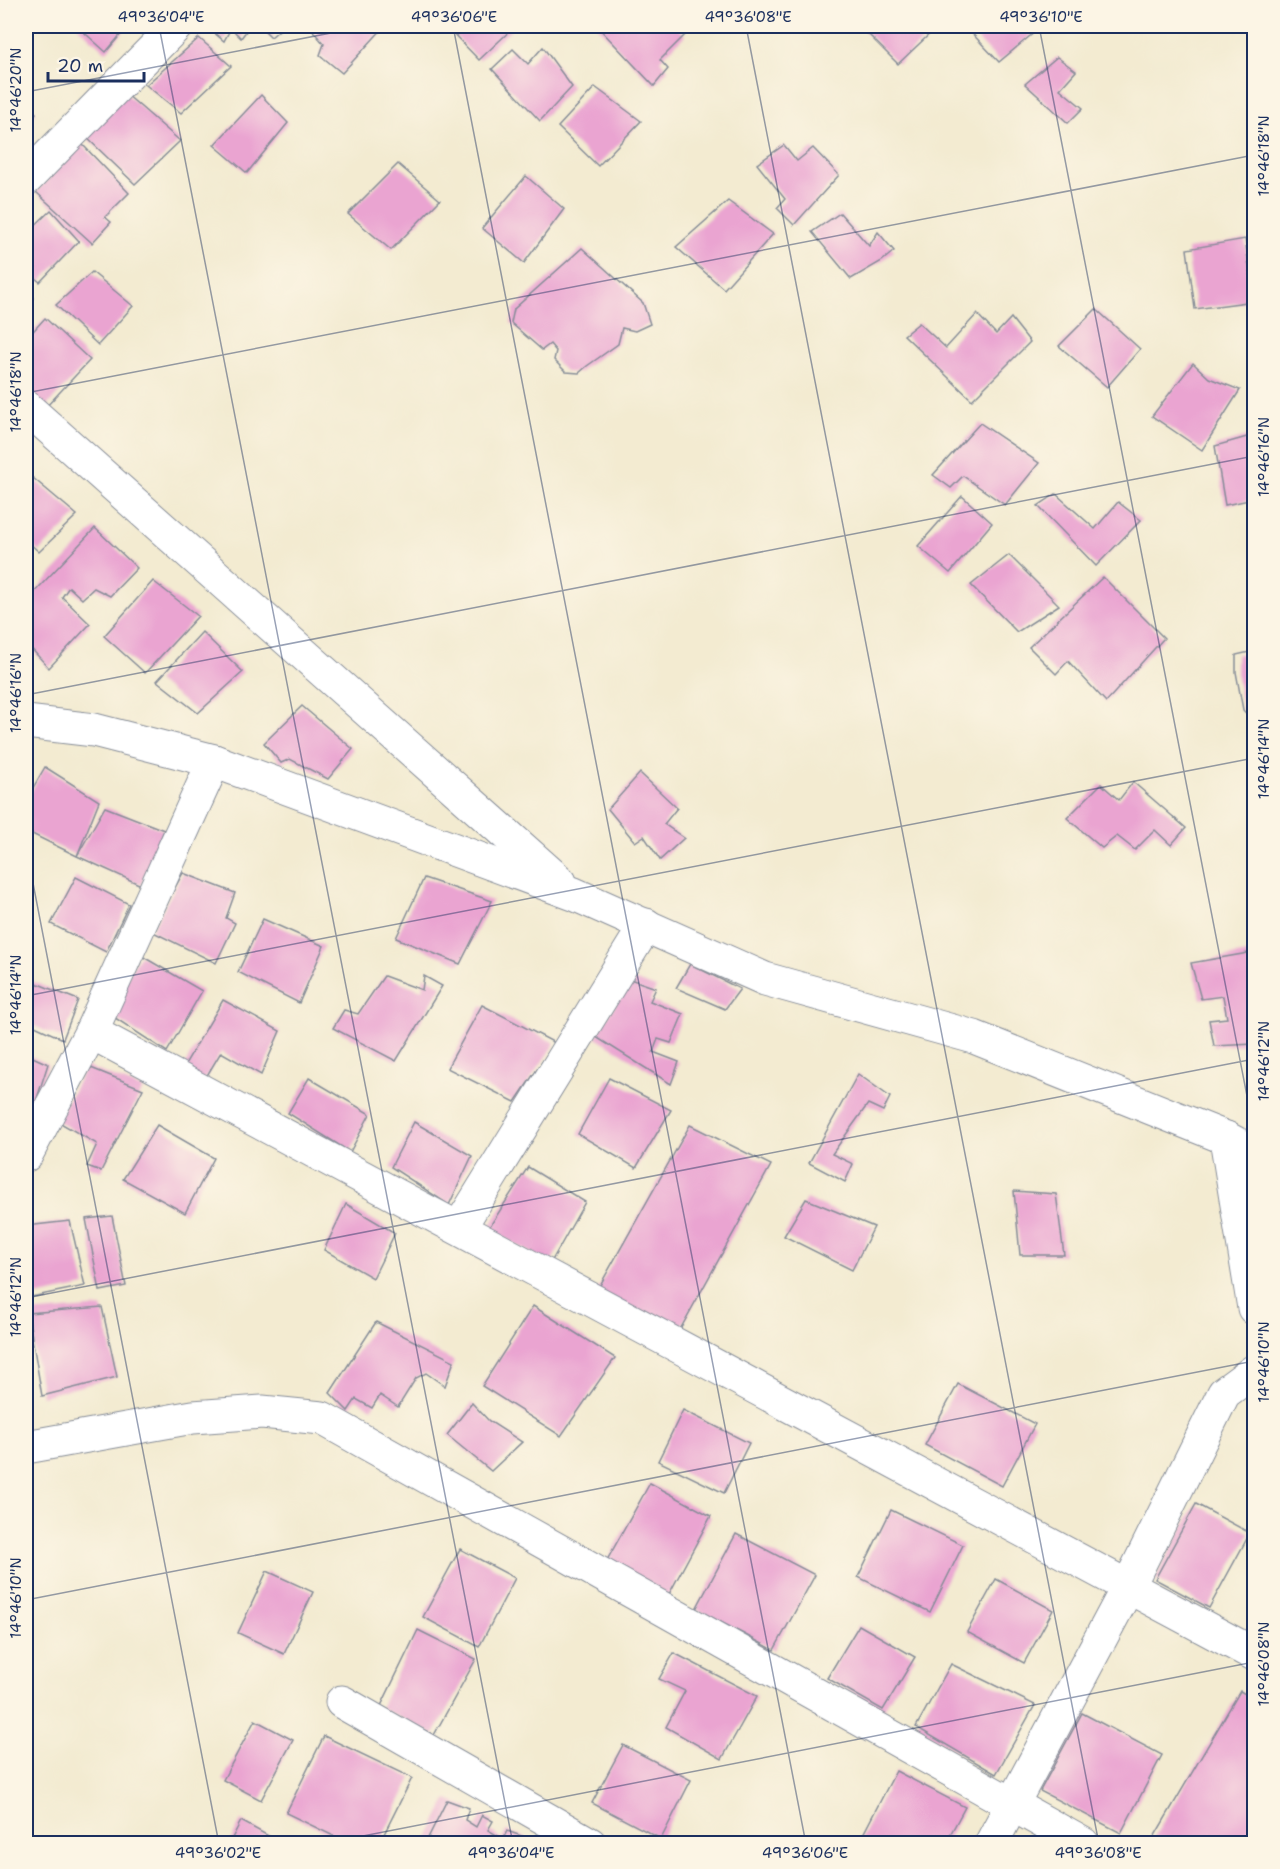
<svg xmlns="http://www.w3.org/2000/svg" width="1280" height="1869" viewBox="0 0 1280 1869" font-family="'Shantell Sans',sans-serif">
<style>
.building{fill:#eaa4d1}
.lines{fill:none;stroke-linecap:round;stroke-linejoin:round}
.street-casing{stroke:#878d98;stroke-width:35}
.street{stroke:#fff;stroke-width:33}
.ticks{fill:none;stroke:#1b2f5e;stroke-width:1.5;stroke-opacity:0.45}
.neatline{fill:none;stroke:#1b2f5e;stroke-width:2}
.ticks-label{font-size:15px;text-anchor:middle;fill:#1b2f5e}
</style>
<rect width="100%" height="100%" fill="#fcf5e5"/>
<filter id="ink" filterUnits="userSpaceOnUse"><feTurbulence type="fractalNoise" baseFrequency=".0167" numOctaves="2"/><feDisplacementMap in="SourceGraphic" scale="12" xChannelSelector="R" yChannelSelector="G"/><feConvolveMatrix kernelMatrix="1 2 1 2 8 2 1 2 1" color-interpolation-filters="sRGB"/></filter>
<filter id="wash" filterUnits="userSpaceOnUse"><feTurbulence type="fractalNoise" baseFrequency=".008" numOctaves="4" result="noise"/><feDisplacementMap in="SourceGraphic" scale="24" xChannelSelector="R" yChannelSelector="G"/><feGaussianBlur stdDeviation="1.35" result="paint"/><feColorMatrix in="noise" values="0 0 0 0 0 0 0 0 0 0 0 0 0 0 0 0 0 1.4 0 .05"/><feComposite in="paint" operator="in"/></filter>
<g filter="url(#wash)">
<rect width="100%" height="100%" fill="#f3ebd1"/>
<g id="blocks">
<g class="building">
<path d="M77 26H128L106 52Z"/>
<path d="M206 26H250L241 38 231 28 224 41Z"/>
<path d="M260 26H284L271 37Z"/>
<path d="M318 26H385L342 73 320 55 324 44 313 31Z"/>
<path d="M446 26H515L479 60Z"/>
<path d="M597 26H675L685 35 660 60 668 69 654 86Z"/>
<path d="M860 26H938L898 64Z"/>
<path d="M965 26H1042L999 62Z"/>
<path d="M199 38 231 66 181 113 146 85Z"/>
<path d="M543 47 572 87 540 121 492 69 513 49 528 64Z"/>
<path d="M1057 57 1076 71 1060 89 1083 108 1068 123 1025 84Z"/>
<path d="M595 87 641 121 598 166 558 127Z"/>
<path d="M126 94 180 141 135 184 84 135Z"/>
<path d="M261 95 288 123 247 173 214 145Z"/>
<path d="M26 104 36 113 26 124Z"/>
<path d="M82 144 129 193 105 217 111 222 92 243 36 192Z"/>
<path d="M784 145 797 161 813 148 839 175 794 225 777 208 785 199 757 164Z"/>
<path d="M398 164 440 200 391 250 348 214Z"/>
<path d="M526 176 564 209 524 263 482 228Z"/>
<path d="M728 201 773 234 724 289 676 247Z"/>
<path d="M51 210 79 241 40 282 26 271V250L28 247 26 245V234Z"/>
<path d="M840 213 869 246 878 232 894 251 882 261 851 279 812 232Z"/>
<path d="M1245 239 1254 301 1195 309 1187 249Z"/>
<path d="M582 248 643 303 650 324 635 331 622 328 618 344 587 366 579 373 566 372 554 360 556 351 550 344 542 350 511 323 514 309Z"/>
<path d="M92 272 133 306 98 345 56 305Z"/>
<path d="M26 291 34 298 26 308Z"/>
<path d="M1096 309 1140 349 1107 387 1059 346Z"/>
<path d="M977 314 996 334 1011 318 1030 342 972 400 904 335 919 323 946 348Z"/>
<path d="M45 318 90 360 45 408 26 387V339Z"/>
<path d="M1193 363 1209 378 1240 390 1202 450 1152 416Z"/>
<path d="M980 423 1039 463 1005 505 963 476 951 488 933 475Z"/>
<path d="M1254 435V499L1225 505 1215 446Z"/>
<path d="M33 478 77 515 39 552 27 541 26 542V484Z"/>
<path d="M1056 494 1095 529 1118 502 1141 520 1096 566 1038 506Z"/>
<path d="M962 496 992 523 950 573 918 546Z"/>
<path d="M95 528 137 568 110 596 94 588 82 599 69 587 62 597 90 624 49 668 26 643V601Z"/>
<path d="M1009 555 1059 605 1017 632 971 585Z"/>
<path d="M1103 577 1164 638 1106 702 1068 661 1056 674 1029 647Z"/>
<path d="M153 581 198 616 145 673 104 636Z"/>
<path d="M202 632 243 672 198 713 157 681Z"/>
<path d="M1254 651V722L1243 710 1236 672V655Z"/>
<path d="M302 706 353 749 328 779 290 759 281 763 264 743Z"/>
<path d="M45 767 99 801 77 856 105 807 164 830 141 885 77 856 26 831V800Z"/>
<path d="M640 773 677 808 664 824 684 838 660 860 644 836 635 842 608 809Z"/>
<path d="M1133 782 1186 828 1171 845 1155 830 1135 850 1117 836 1102 848 1067 818 1101 784 1119 800Z"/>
<path d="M183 873 235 893 226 918 235 923 216 963 151 931Z"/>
<path d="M76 877 129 904 106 952 51 924Z"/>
<path d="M424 878 492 901 460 964 396 938Z"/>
<path d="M263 919 324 946 299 1003 238 972Z"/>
<path d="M1254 952V1044L1214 1046 1209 1020 1227 1018 1223 996 1201 999 1191 963Z"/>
<path d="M140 955 202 991 167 1052 106 1012Z"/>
<path d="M690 964 740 989 725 1009 676 988Z"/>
<path d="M384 976 422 990 424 976 442 986 396 1061 333 1028 344 1010 358 1014Z"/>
<path d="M26 979 78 1000 63 1039 26 1022Z"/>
<path d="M630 979 656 988 650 1001 683 1014 671 1043 658 1039 653 1052 679 1062 671 1084 596 1037Z"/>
<path d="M223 1000 280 1031 261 1075 221 1052 202 1084 181 1071Z"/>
<path d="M482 1005 555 1043 515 1102 447 1068Z"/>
<path d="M26 1054 48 1064 31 1117 26 1115Z"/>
<path d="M86 1066 143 1089 101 1171 87 1166 97 1144 57 1121Z"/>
<path d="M858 1074 890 1097 883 1111 868 1104 832 1154 853 1164 845 1182 809 1163Z"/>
<path d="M309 1078 370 1114 350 1152 288 1113Z"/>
<path d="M609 1078 671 1110 636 1168 578 1134Z"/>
<path d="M414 1122 472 1156 449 1205 391 1167Z"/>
<path d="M157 1125 214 1158 185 1213 123 1179Z"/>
<path d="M690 1125 771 1165 677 1335 594 1296Z"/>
<path d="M528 1167 585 1202 550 1264 488 1229Z"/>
<path d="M1014 1191 1056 1194 1064 1255H1020Z"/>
<path d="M806 1199 874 1227 852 1270 784 1236Z"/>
<path d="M346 1204 395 1233 373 1278 324 1250Z"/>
<path d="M112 1216 126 1286 100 1291 86 1219Z"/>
<path d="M70 1221 85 1286 26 1298V1226Z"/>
<path d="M533 1306 615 1358 561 1436 482 1386Z"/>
<path d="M102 1307 117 1377 42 1396 28 1313Z"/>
<path d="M376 1322 454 1361 445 1386 426 1373 416 1378 398 1407 380 1395 372 1408 356 1399 348 1411 330 1393Z"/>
<path d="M958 1384 1035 1424 1002 1486 925 1445Z"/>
<path d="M472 1403 489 1421 522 1442 491 1471 447 1435Z"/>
<path d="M683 1410 749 1443 724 1493 658 1461Z"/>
<path d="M650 1483 711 1516 668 1596 606 1562Z"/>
<path d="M1196 1504 1250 1533 1209 1608 1155 1579Z"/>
<path d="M891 1510 963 1545 930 1612 858 1577Z"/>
<path d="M736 1534 815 1575 774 1650 696 1609Z"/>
<path d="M460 1549 515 1578 479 1647 423 1617Z"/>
<path d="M267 1571 313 1592 284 1654 238 1633Z"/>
<path d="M996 1579 1053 1610 1024 1663 967 1632Z"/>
<path d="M859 1625 915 1657 883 1710 827 1678Z"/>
<path d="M418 1630 476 1659 434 1735 380 1708Z"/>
<path d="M674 1653 757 1696 722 1759 666 1727 685 1691 659 1679Z"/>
<path d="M951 1664 1035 1705 996 1774 916 1727Z"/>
<path d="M1240 1691 1254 1699V1844H1150Z"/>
<path d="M1082 1713 1162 1755 1121 1833 1040 1791Z"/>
<path d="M255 1720 293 1740 261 1800 223 1780Z"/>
<path d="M324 1736 412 1778 379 1844H350L286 1813Z"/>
<path d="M623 1745 691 1780 661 1839 592 1803Z"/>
<path d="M896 1771 965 1807 945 1844H858Z"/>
<path d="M447 1800 469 1808 465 1820 476 1827 482 1815 493 1821 488 1830 503 1839 507 1831 527 1838 524 1844H425Z"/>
<path d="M241 1821 283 1844H229Z"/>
</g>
</g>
</g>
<g filter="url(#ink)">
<use href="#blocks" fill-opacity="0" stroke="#878d98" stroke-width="1.5"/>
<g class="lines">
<defs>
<g id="street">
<path d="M26 179 176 26"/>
<path d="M26 407 560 882"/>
<path d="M26 722 94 730 214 761 574 894 765 979 974 1037 1226 1138 1254 1153"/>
<path d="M91 1032 1254 1654"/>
<path d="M1226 1138 1254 1308"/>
<path d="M26 1155 91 1032 214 761"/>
<path d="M459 1228 646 925"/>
<path d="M26 1447 193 1417 262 1412 322 1418 1083 1844"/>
<path d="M342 1702 590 1844"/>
<path d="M991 1844 1128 1587 1224 1393 1254 1371"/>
</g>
</defs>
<use href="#street" class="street-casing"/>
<use href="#street" class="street"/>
</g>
</g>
<path class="ticks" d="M159 26 513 1844M453 26 806 1844M746 26 1099 1844M1039 26 1254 1132M26 92 367 26M26 393 1254 155M26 695 1254 456M26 847 219 1844M26 996 1254 758M26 1298 1254 1059M26 1600 1254 1361M322 1844 1254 1662"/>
<rect width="1280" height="1869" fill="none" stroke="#fcf5e5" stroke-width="66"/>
<path d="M48 72v9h96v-9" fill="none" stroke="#1b2f5e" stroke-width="3"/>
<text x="57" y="72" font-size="18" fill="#1b2f5e" stroke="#fcf5e5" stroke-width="4.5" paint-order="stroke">20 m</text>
<rect x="33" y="33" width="1214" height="1803" class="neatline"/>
<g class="ticks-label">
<text x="161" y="22">49°36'04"E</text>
<text x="454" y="22">49°36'06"E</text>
<text x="748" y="22">49°36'08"E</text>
<text x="1041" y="22">49°36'10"E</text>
<text transform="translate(16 90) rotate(-90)" y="5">14°46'20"N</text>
<text transform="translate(1264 156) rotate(-90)" y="5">14°46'18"N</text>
<text transform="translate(16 392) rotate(-90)" y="5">14°46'18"N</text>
<text transform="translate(1264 457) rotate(-90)" y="5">14°46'16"N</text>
<text transform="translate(16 693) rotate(-90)" y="5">14°46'16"N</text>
<text transform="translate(1264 759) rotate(-90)" y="5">14°46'14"N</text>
<text transform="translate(16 995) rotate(-90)" y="5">14°46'14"N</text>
<text transform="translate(1264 1061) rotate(-90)" y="5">14°46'12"N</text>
<text transform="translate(16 1297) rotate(-90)" y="5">14°46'12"N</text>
<text transform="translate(1264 1362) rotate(-90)" y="5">14°46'10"N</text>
<text transform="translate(16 1598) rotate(-90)" y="5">14°46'10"N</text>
<text transform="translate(1264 1664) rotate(-90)" y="5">14°46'08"N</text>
<text x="218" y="1858">49°36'02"E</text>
<text x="511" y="1858">49°36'04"E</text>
<text x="805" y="1858">49°36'06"E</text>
<text x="1098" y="1858">49°36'08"E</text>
</g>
</svg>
